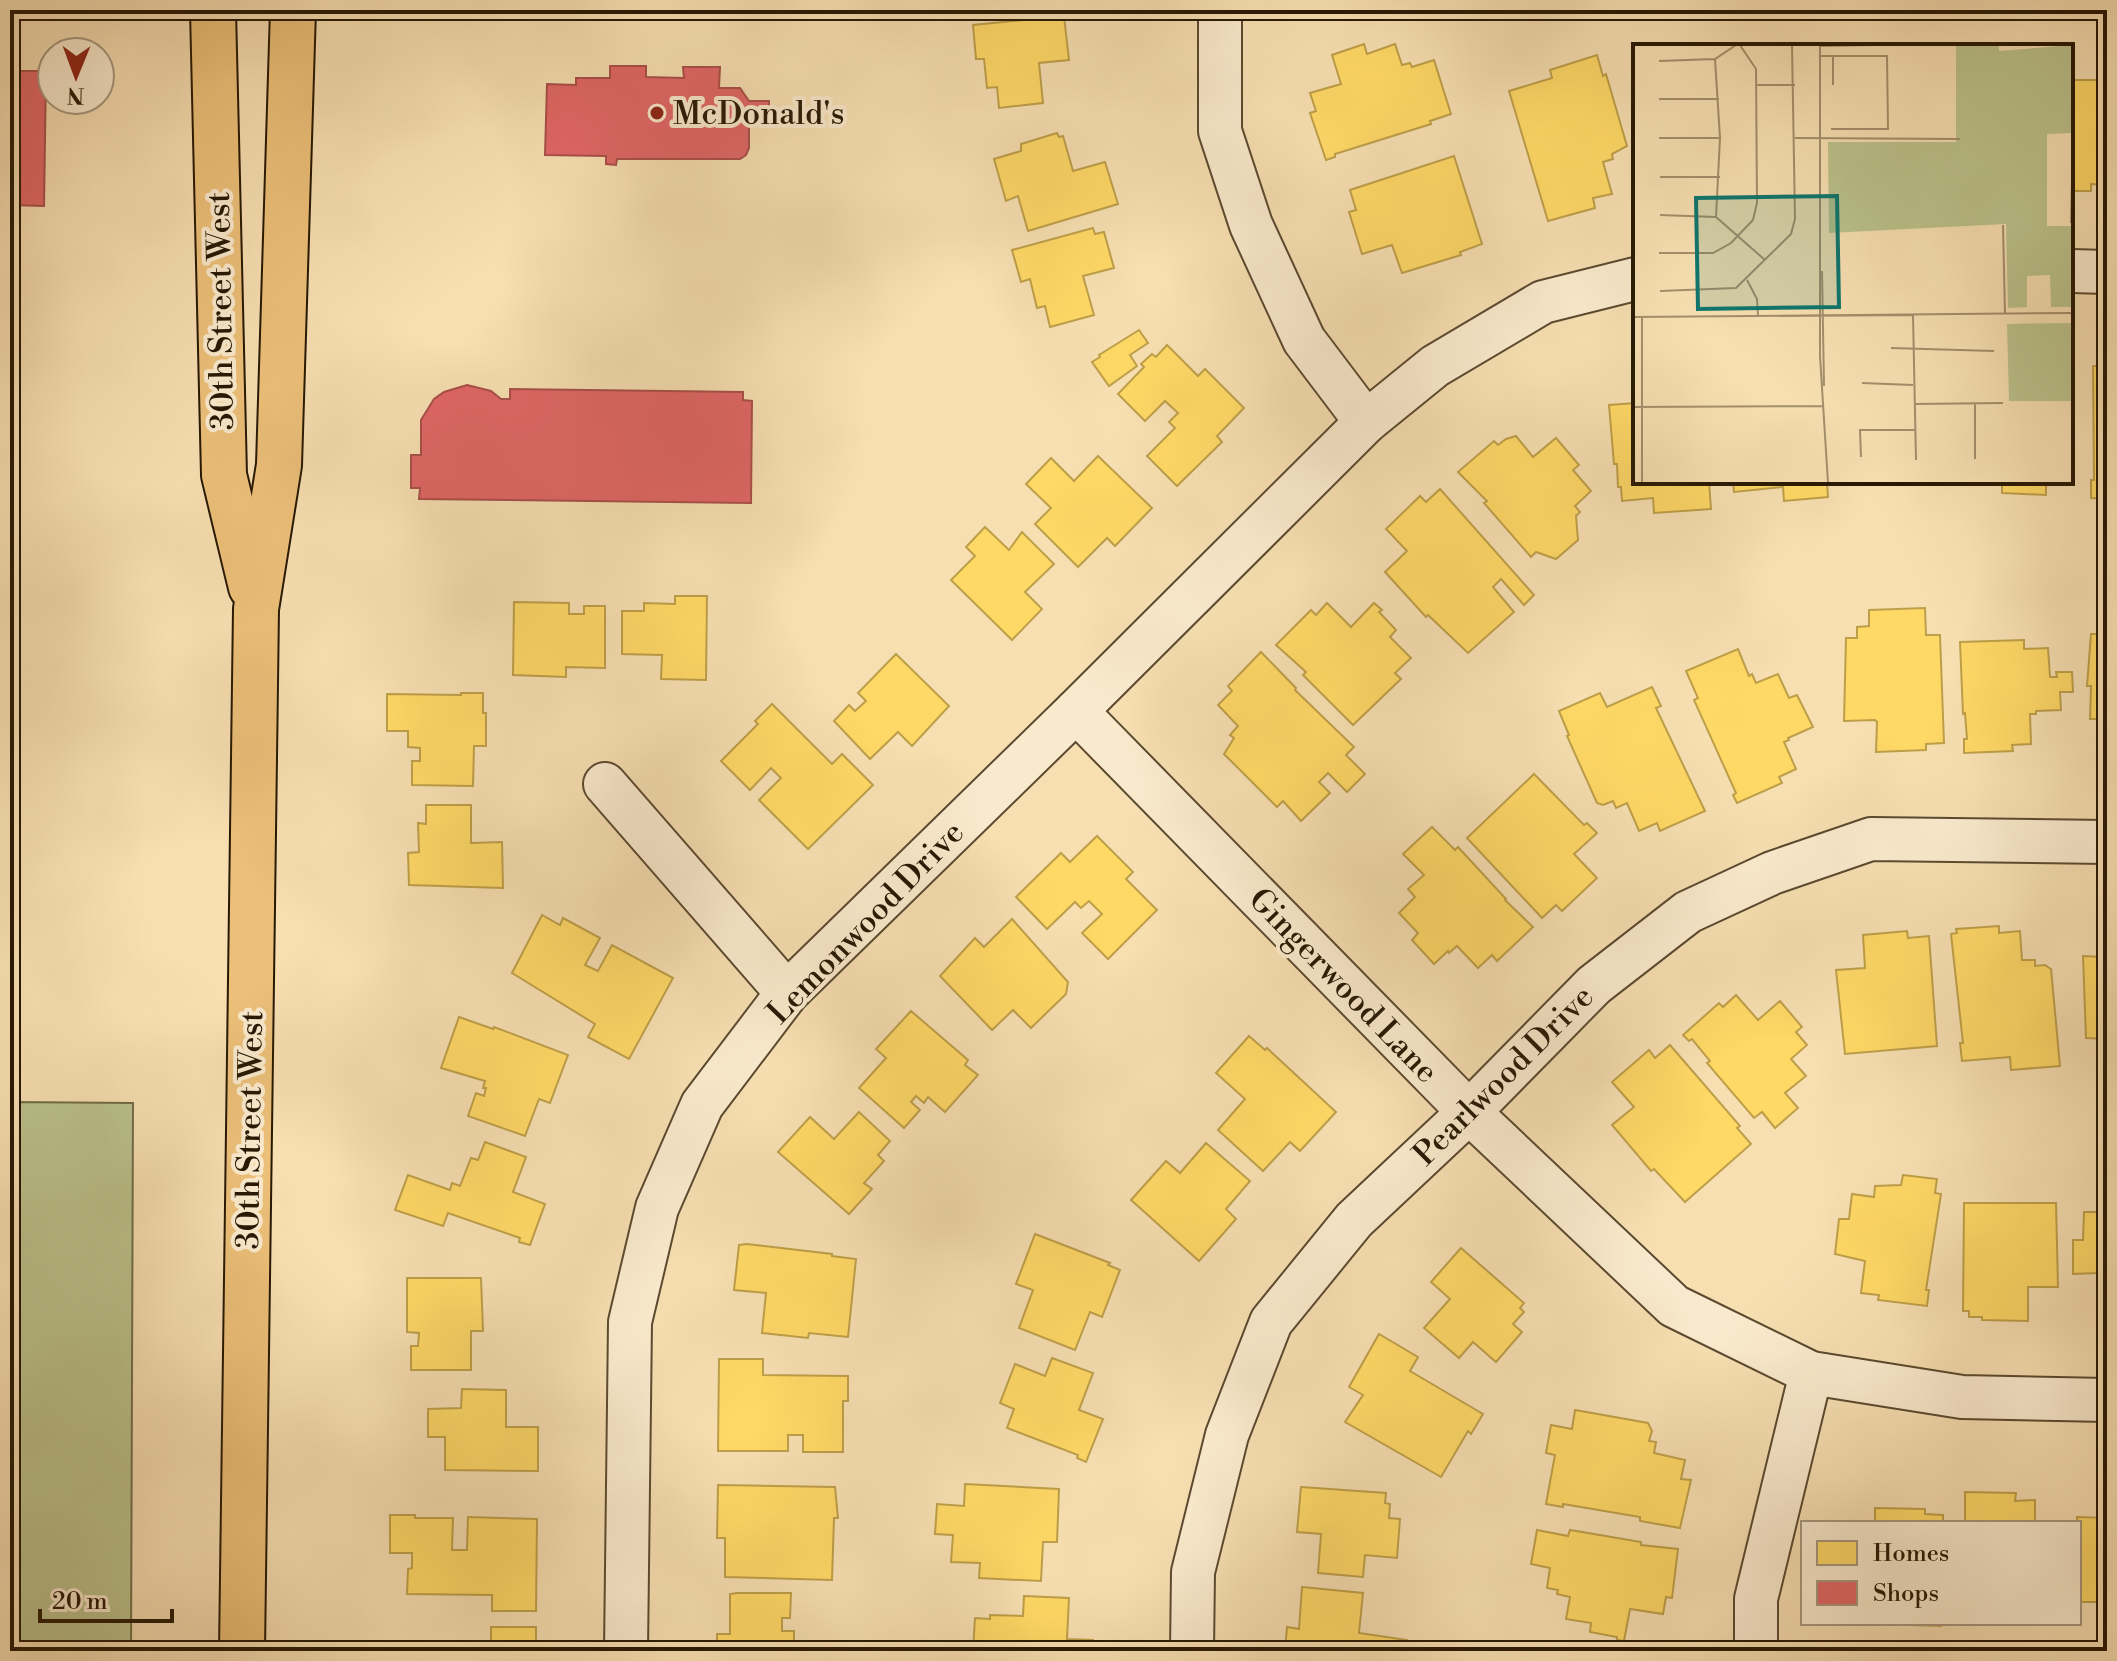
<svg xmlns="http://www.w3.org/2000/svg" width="2117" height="1661" viewBox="0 0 2117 1661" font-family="'Libre Bodoni',serif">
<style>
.green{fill:#bbc28d;stroke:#716d48;stroke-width:2}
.homes{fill:#ffd966;stroke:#be9f49;stroke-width:2}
.shops{fill:#e06666;stroke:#a84f49;stroke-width:2}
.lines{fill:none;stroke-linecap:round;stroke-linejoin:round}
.minor-casing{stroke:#5b4a30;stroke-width:46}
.major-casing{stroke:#271804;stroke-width:48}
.minor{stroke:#faeacd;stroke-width:42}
.major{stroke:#ecc079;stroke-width:44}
.poi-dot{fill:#8f2418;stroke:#faeacd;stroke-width:3}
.labels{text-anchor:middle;stroke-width:8;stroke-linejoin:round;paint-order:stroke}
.poi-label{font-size:32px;fill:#271804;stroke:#faeacd;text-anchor:start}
.street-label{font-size:32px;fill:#271804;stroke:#faeacd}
.inset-road{fill:none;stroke:#a48f6c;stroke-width:2}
.view{fill:#0f766e;fill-opacity:0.15;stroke:#0f766e;stroke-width:4}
.inset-edge{fill:none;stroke:#271804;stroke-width:4}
</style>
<rect width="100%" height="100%" fill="#f7dfb2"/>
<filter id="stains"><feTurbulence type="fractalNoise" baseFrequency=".0025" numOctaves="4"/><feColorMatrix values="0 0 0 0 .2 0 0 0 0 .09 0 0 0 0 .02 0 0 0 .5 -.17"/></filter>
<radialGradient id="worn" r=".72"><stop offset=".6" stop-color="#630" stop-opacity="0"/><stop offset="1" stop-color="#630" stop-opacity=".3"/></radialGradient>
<path class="green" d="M10 1102 133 1103 131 1651H10Z"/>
<g class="homes">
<path d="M1064 16 1069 60 1039 63 1043 103 999 108 997 87 987 88 984 59H976L973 25Z"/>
<path d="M1364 44 1367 54 1395 44 1402 65 1410 63 1412 67 1434 60 1451 114 1430 121 1431 124 1335 154V157L1326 160 1310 113 1316 111 1310 93 1341 84 1332 55Z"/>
<path d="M1597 55 1603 76 1606 74 1627 146 1612 154 1613 159 1603 162 1612 194 1593 198 1595 208 1548 221 1509 91 1552 78 1550 70Z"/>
<path d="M2071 80H2107V185L2091 184V191H2071Z"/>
<path d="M1057 133 1059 137 1063 136 1073 171 1105 162 1118 204 1028 231 1018 196 1006 201 994 159 1021 151V144Z"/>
<path d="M1454 156 1482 244 1460 252 1461 255 1402 273 1392 245 1362 254 1349 212 1356 210 1350 190Z"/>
<path d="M1093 228 1095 234 1104 232 1114 268 1083 276 1094 315 1050 327 1045 306 1037 308 1030 279 1021 282 1012 250Z"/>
<path d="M1139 330 1148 343 1130 355 1137 366 1109 386 1092 362 1100 357 1099 355Z"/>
<path d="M1167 345 1198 376 1205 369 1244 408 1217 436 1222 442 1177 486 1147 456 1175 428 1169 422 1178 413 1165 401 1145 421 1118 394 1144 367 1141 364 1152 354 1156 357Z"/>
<path d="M2071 365H2073L2071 463Z"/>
<path d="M2093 366H2107V499L2091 498V480H2094Z"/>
<path d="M1635 403V482H1709L1711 509 1654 513 1653 498 1622 501 1621 487H1618L1617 464H1614L1609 405Z"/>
<path d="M1516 436 1533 457 1556 438 1579 465 1573 470 1591 491 1575 506 1580 512 1576 516 1578 540 1556 559 1536 552 1531 557 1484 503 1487 501 1458 472 1494 441 1498 445 1506 439Z"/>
<path d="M1098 456 1152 508 1115 546 1107 538 1078 567 1035 524 1051 508 1026 484 1051 458 1074 481Z"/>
<path d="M1733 482H1827L1828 497 1784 501 1783 487 1734 492Z"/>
<path d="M2002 482H2046V495L2002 493Z"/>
<path d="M1440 489 1534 595 1524 605 1501 579 1493 587 1514 612 1468 653 1428 615 1426 617 1385 572 1407 551 1386 529 1420 496 1426 502Z"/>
<path d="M985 527 1009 550 1022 532 1054 564 1025 592 1042 609 1012 640 951 580 975 556 966 547Z"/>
<path d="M675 596H707L706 680 661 679 662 655 622 654V611H644V603L675 604Z"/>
<path d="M514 602 569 603V614H584V606H605V668L566 667V677L513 675Z"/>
<path d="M1327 603 1351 627 1374 603 1382 610 1379 612 1396 630 1390 637 1411 658 1395 673 1401 679 1353 725 1303 675 1306 672 1276 645 1311 610 1316 615Z"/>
<path d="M1925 608 1926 635H1940L1944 743 1926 744V750L1876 752 1877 722 1875 720 1844 721 1846 638H1857V627L1869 626V610Z"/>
<path d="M2091 634H2107V719H2090L2091 686H2087Z"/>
<path d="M2024 640V649L2048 648 2050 677H2057L2056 672H2072L2073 692H2060L2061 710 2036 711V714H2030L2031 744 2012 745 2013 751 1964 753V739H1967L1965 713 1963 714 1960 642Z"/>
<path d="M1738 649 1749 676 1752 674 1756 683 1778 674 1789 698 1797 695 1813 727 1788 738 1789 740 1784 742 1796 769 1779 777 1782 783 1737 803 1733 795 1736 793 1694 700 1698 698 1686 671Z"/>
<path d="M1261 652 1296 688 1295 690 1354 747 1346 755 1365 774 1347 792 1328 773 1319 782 1330 793 1301 821 1283 801 1277 807 1224 754 1234 738 1230 735 1238 726 1218 705 1232 691 1228 686Z"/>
<path d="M896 654 949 706 912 746 898 732 870 759 834 721 849 705 855 711 866 701 858 693Z"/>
<path d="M1652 687 1661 706 1656 708 1705 811 1660 831 1657 823 1639 831 1627 803 1616 808 1613 801 1603 805 1597 803 1567 736 1569 735 1559 711 1600 693 1607 707Z"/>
<path d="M461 693H483V713H486V746H474L473 786 412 785V761H420V748L408 747V731H387V694L461 695Z"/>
<path d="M772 704 832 764 842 754 873 785 808 849 759 800 781 778 771 768 750 790 721 761 758 724 755 721Z"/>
<path d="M1534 774 1584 825 1587 823 1597 833 1574 854 1597 878 1562 911 1556 905 1542 918 1467 838Z"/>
<path d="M426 805H471V843L502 842 503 888 409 885 408 853 419 852 418 823 426 824Z"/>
<path d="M1432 827 1455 850 1458 847 1506 899 1505 900 1533 927 1497 961 1492 955 1478 968 1457 946 1449 953 1448 951 1434 964 1412 940 1418 933 1399 913 1415 897 1408 889 1424 875 1403 854Z"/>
<path d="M1097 836 1133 872 1126 879 1157 910 1108 959 1082 933 1102 914 1089 901 1081 908 1075 902 1047 929 1016 897 1061 853 1070 862Z"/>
<path d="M542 915 560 925 563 918 600 938 585 965 598 971 612 945 673 978 629 1059 588 1037 595 1024 512 973Z"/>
<path d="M1012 919 1068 982 1066 994 1031 1028 1013 1010 992 1030 940 976 975 938 984 947Z"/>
<path d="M1999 926V933L2020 931 2022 960H2035V966L2045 965 2051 969 2060 1066 2011 1070 2010 1057 1962 1061 1960 1043H1963L1951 934 1957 933 1956 929Z"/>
<path d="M1907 931 1908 938 1929 936 1937 1046 1845 1054 1836 970 1865 968 1863 935Z"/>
<path d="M2105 954 2107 1039 2086 1038 2083 956 2105 957Z"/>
<path d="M1736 995 1758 1020 1780 1001 1802 1027 1796 1032 1807 1045 1791 1059 1806 1076 1785 1093 1798 1108 1775 1128 1762 1112 1754 1118 1707 1063 1710 1061 1692 1039 1689 1041 1683 1035 1719 1003 1723 1007Z"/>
<path d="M911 1011 968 1060 965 1065 978 1075 945 1112 928 1097 924 1103 916 1096 911 1102 920 1110 904 1128 859 1088 886 1058 876 1049Z"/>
<path d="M459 1017 493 1029 494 1027 568 1055 550 1103 539 1099 525 1136 468 1116 476 1093 484 1096 486 1088H483L485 1081 441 1068Z"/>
<path d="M1249 1036 1265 1050 1267 1048 1336 1112 1300 1151 1290 1142 1263 1171 1218 1130 1245 1099 1216 1073Z"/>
<path d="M1670 1045 1740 1126 1737 1128 1751 1144 1685 1202 1654 1169 1651 1171 1612 1125 1634 1107 1612 1082 1649 1050 1655 1058Z"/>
<path d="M859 1112 890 1141 878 1155 884 1161 864 1183 872 1189 849 1214 778 1152 810 1117 834 1139Z"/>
<path d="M485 1142 526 1157 513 1192 545 1204 530 1245 519 1242 520 1238 448 1213 443 1226 395 1210 408 1175 450 1190 452 1183 460 1186 471 1158 478 1160Z"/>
<path d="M1206 1143 1250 1181 1226 1209 1236 1219 1199 1261 1131 1200 1166 1161 1180 1173Z"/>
<path d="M1903 1175 1937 1179 1935 1193 1941 1194 1926 1290H1929L1927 1306 1878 1300 1879 1295 1861 1293 1865 1261 1835 1254 1839 1219H1849L1852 1194 1874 1197 1875 1186 1901 1185Z"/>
<path d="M1964 1203H2056L2058 1287H2028V1321L1982 1320V1317H1969V1311H1963Z"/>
<path d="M2107 1203V1309H2103V1276H2098V1273L2073 1274V1240H2083L2084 1212H2107Z"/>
<path d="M1035 1234 1110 1263 1108 1265 1120 1270 1102 1317 1090 1312 1075 1350 1019 1328 1033 1290 1016 1284Z"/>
<path d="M747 1244 832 1254V1256L856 1259 848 1337 809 1333 808 1338 762 1333 766 1293 734 1290 739 1245Z"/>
<path d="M1461 1248 1524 1303 1520 1308 1524 1312 1513 1324 1522 1332 1496 1362 1473 1342 1459 1358 1424 1328 1450 1299 1431 1282Z"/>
<path d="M407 1278H481L483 1331H471V1370H411V1346H418L419 1333 407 1332Z"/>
<path d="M1379 1334 1418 1357 1410 1371 1483 1414 1471 1434 1468 1431 1441 1477 1345 1422 1363 1395 1349 1387Z"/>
<path d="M1052 1358 1093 1373 1079 1410 1103 1419 1086 1462 1077 1458 1078 1455 1007 1428 1014 1409 1000 1403 1015 1364 1045 1376Z"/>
<path d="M719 1359H763V1375L848 1376V1401H843V1452H803V1435H788V1451H718Z"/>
<path d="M462 1389 506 1390V1427H538V1471L445 1470V1437H428V1409L461 1408Z"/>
<path d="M1575 1410 1648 1423 1652 1431 1649 1441 1656 1442 1654 1453 1685 1460 1681 1479 1691 1480 1680 1528 1640 1521V1517L1563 1504V1507L1546 1504 1555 1455 1546 1453 1551 1425 1572 1429Z"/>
<path d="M965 1484 1059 1489 1057 1542H1043L1041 1581 979 1578 980 1563 951 1562 953 1535 935 1534 937 1504 964 1506Z"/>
<path d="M718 1485 835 1487 838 1518H834L832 1580 725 1577V1538H717Z"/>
<path d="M2107 1485V1602H2081L2077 1517 2107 1518Z"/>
<path d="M1301 1487 1386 1493 1385 1503 1390 1504 1389 1518 1400 1519 1397 1558 1365 1555 1363 1577 1318 1573 1321 1534 1297 1532Z"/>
<path d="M1965 1492 2016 1493 2015 1501 2035 1500V1523H1965Z"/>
<path d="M1875 1508 1925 1509V1514L1943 1515V1523H1875Z"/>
<path d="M390 1515H415V1518H453L452 1550H467L468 1517 537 1519 536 1611H492V1595L407 1594 408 1569 412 1568V1553H390Z"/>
<path d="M1537 1530 1568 1536 1570 1530 1641 1542V1545L1678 1549 1672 1598 1666 1597 1663 1614 1630 1609 1624 1641 1617 1640V1637L1590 1632 1591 1623 1566 1619 1570 1597 1557 1594 1558 1590 1547 1588 1550 1568 1531 1564Z"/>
<path d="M1302 1587 1363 1593 1359 1633 1407 1640 1405 1651H1285L1287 1627 1299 1629Z"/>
<path d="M737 1593H791L790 1618H782V1631H794V1651H717V1634H730V1594Z"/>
<path d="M1024 1596 1069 1598 1067 1639 1093 1640 1092 1651H973L975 1618 990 1619V1615L1023 1616Z"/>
<path d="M1849 1623H1941V1626Z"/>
<rect x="1964" y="1623" width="52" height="2"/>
<path d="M491 1627H536V1651H406L407 1642 491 1643Z"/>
</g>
<g class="shops">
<path d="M610 66H646V77L684 78 683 67H720L719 88H740L749 101H769V125H749V148L746 155 740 159H617L616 165 606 164V156L545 155 547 84 576 85V78H610Z"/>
<path d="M10 71H46L44 206 10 205Z"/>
<path d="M467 385 491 391 501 399H510V389L743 392V400L752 401 751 503 419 499 420 488H411V455H421V420L434 399 444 392Z"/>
</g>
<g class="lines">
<defs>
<g id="minor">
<path d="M1220 10V131L1251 225 1304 340 1366 422"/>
<path d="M2071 271 2107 272"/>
<path d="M1076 711 1469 1112 1674 1306 1811 1373 1962 1397 2107 1400"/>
<path d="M605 784 787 993"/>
<path d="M626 1651 630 1322 657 1208 702 1105 787 993 1076 711 1366 422 1435 366 1543 302 1635 279"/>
<path d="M1192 1651 1193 1572 1227 1435 1271 1322 1354 1220 1469 1112 1594 985 1688 912 1772 873 1871 839 2107 842"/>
<path d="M1756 1651V1599L1811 1373"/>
</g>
<g id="major">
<path d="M213 10 224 475 251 587"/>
<path d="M242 1651 256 609 279 465 293 10"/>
</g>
</defs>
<use href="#minor" class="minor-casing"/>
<use href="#major" class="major-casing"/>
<use href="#minor" class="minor"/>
<use href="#major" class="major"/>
</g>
<circle class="poi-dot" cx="657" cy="113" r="8"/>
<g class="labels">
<g class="poi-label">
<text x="673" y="124">McDonald's</text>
</g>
<g class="street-label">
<text transform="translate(220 311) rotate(-91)" y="11">30th Street West</text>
<text transform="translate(865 922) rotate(-46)" y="11">Lemonwood Drive</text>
<text transform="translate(1344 985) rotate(46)" y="11">Gingerwood Lane</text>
<text transform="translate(1503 1075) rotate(-45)" y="11">Pearlwood Drive</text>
<text transform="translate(249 1130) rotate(-89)" y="11">30th Street West</text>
</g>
</g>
<g transform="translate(1633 44)">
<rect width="440" height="440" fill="#f7dfb2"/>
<path d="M323 1H366V7L440 1V89L414 90V182H440V263H418L417 231 394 232V263L375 264 373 180 196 189 195 98H323ZM440 279V357H376L374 280Z" fill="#bbc28d"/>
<path class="inset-road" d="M187 1V312L195 439M187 2 243 1M187 12H254L255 85H198M200 12V41M82 15 87 94 83 173M26 17 82 15 103 1M124 41H162M26 55H86M26 94H87M162 94 327 95M27 133H87M27 171 83 173 132 216M438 179 440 96M370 181 372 270M26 209H80L98 199 120 176 124 159 123 25 107 1M189 227 191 342M114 236 124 255 125 271M27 247 103 244 158 190 162 175 159 1M280 271 283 416M133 272 280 271M0 273 440 269M258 304 361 307M229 339 280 341M281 360 370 359M342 360V415M0 363 190 362M228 413 227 386H282M9 439V273"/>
<path class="view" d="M204 152 206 263 65 265 63 154Z"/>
<rect width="440" height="440" class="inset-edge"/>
</g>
<rect width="2117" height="1661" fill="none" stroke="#f7dfb2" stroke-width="40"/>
<rect x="12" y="12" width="2093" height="1637" fill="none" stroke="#271804" stroke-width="4"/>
<rect x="20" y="20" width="2077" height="1621" fill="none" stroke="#271804" stroke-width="2"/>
<rect x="1801" y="1521" width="280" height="104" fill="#faeacd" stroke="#a6967d" stroke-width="2"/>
<rect x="1817" y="1541" width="40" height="24" fill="#ffd966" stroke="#a6967d" stroke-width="2"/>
<text x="1873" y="1561" font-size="24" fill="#271804">Homes</text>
<rect x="1817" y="1581" width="40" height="24" fill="#e06666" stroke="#a6967d" stroke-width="2"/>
<text x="1873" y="1601" font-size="24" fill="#271804">Shops</text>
<g transform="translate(76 76) rotate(181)"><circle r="38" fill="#faeacd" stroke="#a6967d" stroke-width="2"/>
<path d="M0-6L14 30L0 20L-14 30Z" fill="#8f2418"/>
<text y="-12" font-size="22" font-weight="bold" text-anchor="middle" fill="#271804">N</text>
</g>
<path d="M40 1609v12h132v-12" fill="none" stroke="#271804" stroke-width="4"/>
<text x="52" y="1609" font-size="24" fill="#271804" stroke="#faeacd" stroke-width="6" paint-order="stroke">20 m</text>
<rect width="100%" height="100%" filter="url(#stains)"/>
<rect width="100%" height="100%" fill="url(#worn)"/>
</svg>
